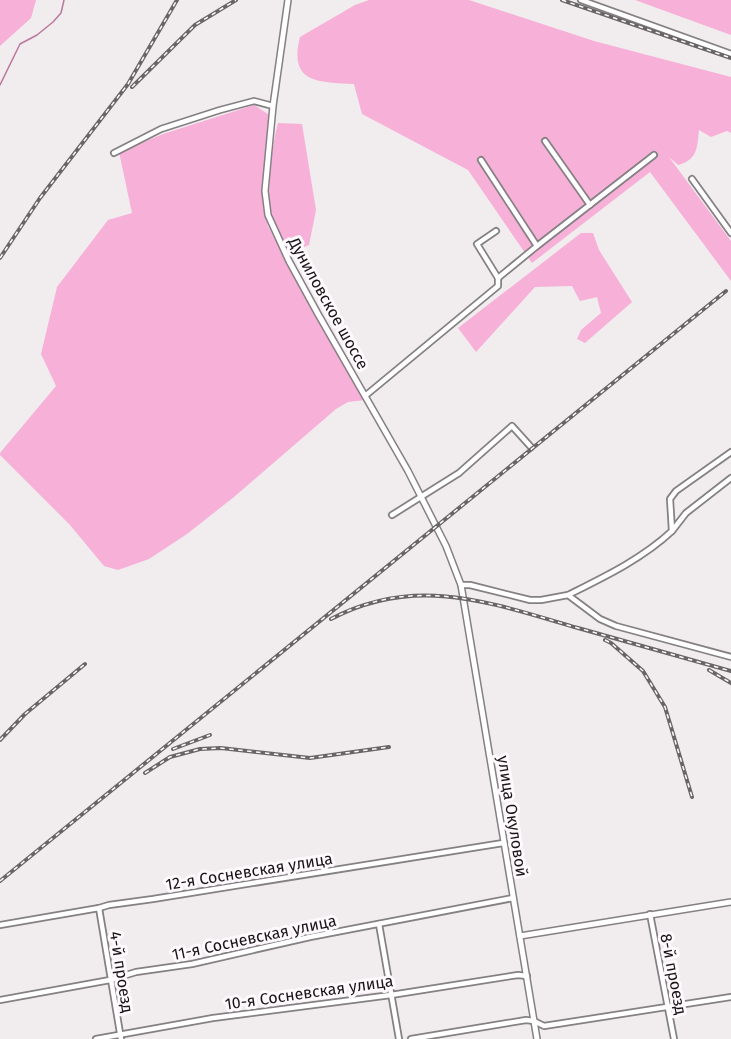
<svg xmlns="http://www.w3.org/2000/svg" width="731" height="1039" viewBox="0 0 731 1039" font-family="'Fira Sans',sans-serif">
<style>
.green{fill:#f7b0d7}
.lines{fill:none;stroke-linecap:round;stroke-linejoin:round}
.stream{stroke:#ba789d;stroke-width:1.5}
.minor-casing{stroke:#858083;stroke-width:8}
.tertiary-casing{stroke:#858083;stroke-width:8}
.minor{stroke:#fff;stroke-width:4.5}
.tertiary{stroke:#fff;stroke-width:5}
.rail-casing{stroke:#686566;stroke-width:4}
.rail{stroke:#fef9fc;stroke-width:1.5;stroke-dasharray:4.5;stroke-linecap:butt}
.labels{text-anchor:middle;stroke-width:6;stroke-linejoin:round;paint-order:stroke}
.street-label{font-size:16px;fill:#171516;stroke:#fef9fc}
</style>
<rect width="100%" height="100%" fill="#f1ecee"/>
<g class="green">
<path d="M0 0H36L31 18 0 46Z"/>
<path d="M369 0H469L594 41 731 77V133L727 131 711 137 699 130C697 147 698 160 678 165L669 157 731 241V281L650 172 532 263 468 170 362 114 354 84C319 82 288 84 300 37L355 5Z"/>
<path d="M635 0H731V35Z"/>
<path d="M254 105 271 116 263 186V206L268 226 325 332 365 400 348 402 336 409 234 497 187 534 149 559 118 570 104 566 70 525 0 455V453L56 386 41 354 57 287 108 220 132 213 119 152 163 134Z"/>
<path d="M278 123 302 124 316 210 309 245 289 253C283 239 274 225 271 210 266 193 273 139 278 123Z"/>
<path d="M581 233H593L599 250 632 302 585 343 577 339 581 330 601 313 597 297 580 301 572 286 535 287 476 352 458 328Z"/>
</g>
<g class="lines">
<path class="stream" d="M0 85 20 44 37 35 53 22 61 13 64 0"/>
<defs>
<g id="minor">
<path d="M581 0 731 54"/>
<path d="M545 141 590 205"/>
<path d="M114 153 161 129 220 110 254 101 273 106"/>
<path d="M481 160 537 246 498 278"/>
<path d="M692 179 731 233"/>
<path d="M537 246 654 155"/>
<path d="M365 396 498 286V278L477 244 496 231"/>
<path d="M392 515 459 473 512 426 531 447"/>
<path d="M672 531 686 513 731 478"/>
<path d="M461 585H470L530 600H541L568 595 600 619 616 626 731 657"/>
<path d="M568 595C604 577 642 559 672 531L670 499 676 491 731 452"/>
<path d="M99 908 121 1039"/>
<path d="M650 914 674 1039"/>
<path d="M379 924 399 1039"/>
<path d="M0 925 99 908 109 905 153 899 503 843"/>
<path d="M0 1000 110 980 136 972 192 964 310 937 513 898"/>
<path d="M96 1039 213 1018 391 995 518 975 527 976"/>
<path d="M411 1039 526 1020 534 1021 544 1026 731 997"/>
</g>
<g id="tertiary">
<path d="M288 0 273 106 265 191 268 215 289 261 318 314 408 471 446 546 461 585 537 1039"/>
<path d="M520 936 731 902"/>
</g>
</defs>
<use href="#minor" class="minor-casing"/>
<use href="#tertiary" class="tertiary-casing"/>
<use href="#minor" class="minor"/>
<use href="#tertiary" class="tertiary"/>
<defs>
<g id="rail">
<path d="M562 0 731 58"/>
<path d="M132 87 195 25 236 0"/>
<path d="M0 258 40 198 128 84 177 0"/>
<path d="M331 619C417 574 491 603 578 628 629 642 680 657 731 671"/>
<path d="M605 640 611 643 643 671 665 707 692 797"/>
<path d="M709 670 731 683"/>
<path d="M0 740 25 714 85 664"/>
<path d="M173 749 210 735"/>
<path d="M145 773 170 757 200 749 221 748 310 758 389 747"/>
<path d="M0 881 726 291"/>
</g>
</defs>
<use href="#rail" class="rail-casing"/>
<use href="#rail" class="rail"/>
</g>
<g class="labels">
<g class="street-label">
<text transform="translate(329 303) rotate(61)" y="6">Дуниловское шоссе</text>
<text transform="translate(513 816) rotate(81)" y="6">улица Окуловой</text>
<text transform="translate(249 871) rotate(-9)" y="6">12-я Сосневская улица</text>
<text transform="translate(254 937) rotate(-12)" y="6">11-я Сосневская улица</text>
<text transform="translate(122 972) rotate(81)" y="6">4-й проезд</text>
<text transform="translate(674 974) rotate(79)" y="6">8-й проезд</text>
<text transform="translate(309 992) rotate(-8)" y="6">10-я Сосневская улица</text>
</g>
</g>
</svg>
